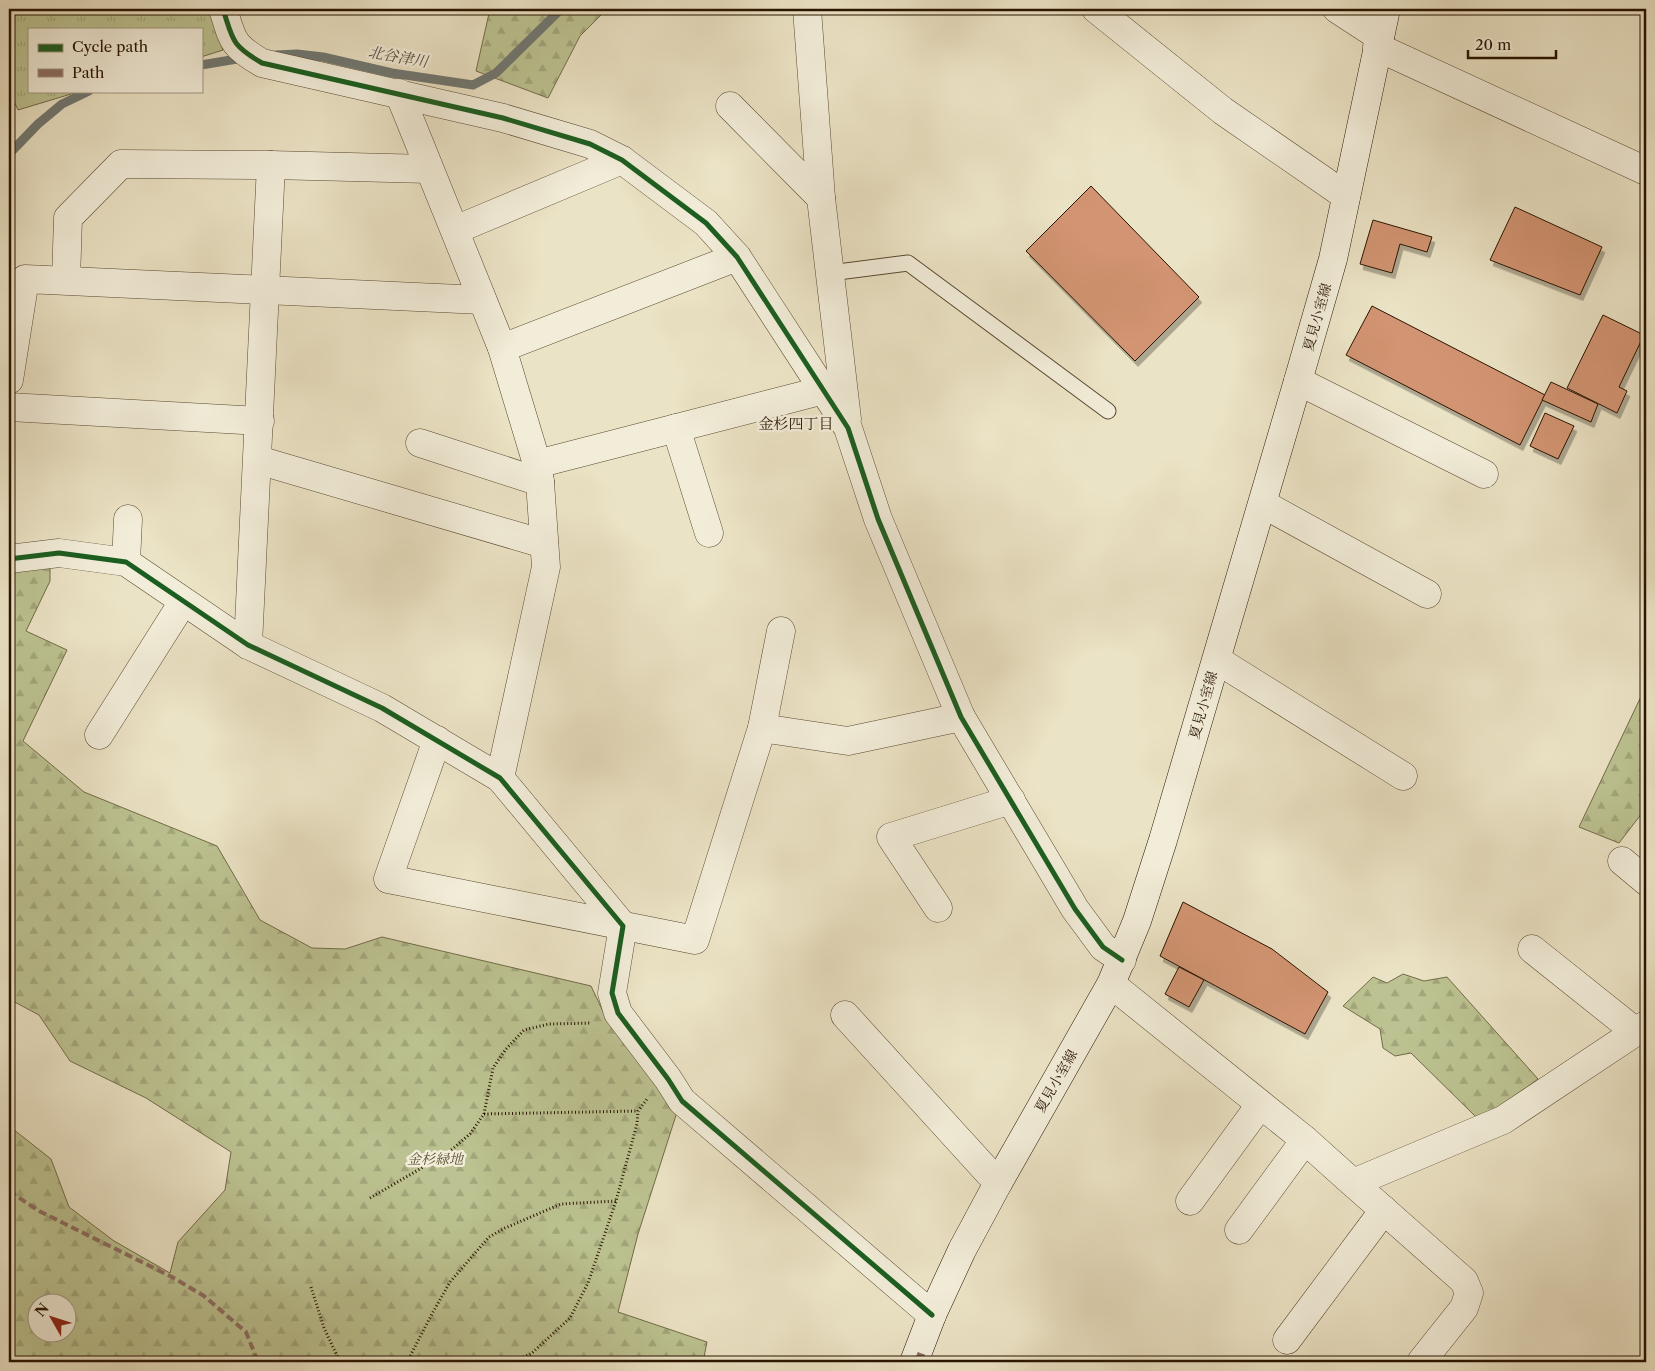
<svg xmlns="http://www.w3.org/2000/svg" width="1655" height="1371" viewBox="0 0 1655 1371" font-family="'Libre Caslon Text','Noto Serif JP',serif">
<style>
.forest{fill:url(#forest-firs);stroke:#726b48;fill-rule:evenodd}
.park{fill:url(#park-tufts);stroke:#726b48}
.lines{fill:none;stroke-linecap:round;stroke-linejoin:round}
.stream{stroke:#707873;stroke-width:9}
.building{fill:#d29472;stroke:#291400;filter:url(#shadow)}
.lane-casing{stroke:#5a4831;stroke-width:17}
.street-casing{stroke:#5a4831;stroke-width:29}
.secondary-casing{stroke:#291400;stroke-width:29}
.path{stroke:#291400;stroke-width:3;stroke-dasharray:1 2.5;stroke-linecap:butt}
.lane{stroke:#f2edd9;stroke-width:15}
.street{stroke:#f2edd9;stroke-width:28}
.secondary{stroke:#f2edd9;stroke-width:28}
.quiet{stroke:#8d6e63;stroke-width:4;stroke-dasharray:8 4;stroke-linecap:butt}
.cycleway-casing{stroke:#f2edd9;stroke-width:8}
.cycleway{stroke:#1b5e20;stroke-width:5}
.labels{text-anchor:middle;stroke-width:5;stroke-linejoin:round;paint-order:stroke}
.street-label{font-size:14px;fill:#291400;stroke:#f2edd9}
.park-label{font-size:14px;font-style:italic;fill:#5c5133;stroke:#f2edd9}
.water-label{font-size:15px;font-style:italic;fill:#524e43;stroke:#f2edd9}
.neighbourhood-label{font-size:15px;fill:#291400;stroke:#f2edd9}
</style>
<defs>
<pattern id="forest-firs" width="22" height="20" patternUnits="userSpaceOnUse" patternTransform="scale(1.25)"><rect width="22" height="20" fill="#bcc291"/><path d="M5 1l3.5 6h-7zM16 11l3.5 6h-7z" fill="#a2a67b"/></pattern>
<pattern id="park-tufts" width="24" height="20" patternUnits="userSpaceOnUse" patternTransform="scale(1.25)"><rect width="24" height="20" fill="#bcc291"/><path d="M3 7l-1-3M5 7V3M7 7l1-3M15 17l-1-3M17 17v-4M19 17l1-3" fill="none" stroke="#a2a67b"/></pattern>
<filter id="shadow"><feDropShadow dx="3" dy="5.5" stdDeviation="0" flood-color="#0004"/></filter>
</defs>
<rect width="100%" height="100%" fill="#ebe3c5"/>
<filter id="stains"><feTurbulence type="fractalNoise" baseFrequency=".004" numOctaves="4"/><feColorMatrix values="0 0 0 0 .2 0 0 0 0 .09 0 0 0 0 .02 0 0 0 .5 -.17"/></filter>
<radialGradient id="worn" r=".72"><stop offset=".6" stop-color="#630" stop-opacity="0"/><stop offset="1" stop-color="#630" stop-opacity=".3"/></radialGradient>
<g class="forest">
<path d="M490 9H607L580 36 548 98 476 71Z"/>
<path d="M50 564V581L26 631 67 650 23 741 84 792 217 846 260 920 312 948 345 949 382 937 591 986 608 1022 678 1109 638 1234 618 1312 707 1342 703 1362H9V1126L51 1159 69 1207 114 1241 170 1273 178 1242 225 1190 231 1152 146 1098 70 1061 39 1015 9 999V570ZM38 1304H68V1334H38Z"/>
<path d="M1646 686V808L1619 843 1579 827Z"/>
<path d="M1403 974 1424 981 1447 977 1538 1079 1493 1112 1476 1117 1411 1053 1395 1056 1383 1048 1380 1029 1343 1006 1373 977 1387 983Z"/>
</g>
<path class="park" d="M9 9H209L223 50 201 57V29H29V91H81L18 110 9 90Z"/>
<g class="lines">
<g class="stream">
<path d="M276 55 297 54 323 57 392 73 473 85 496 73 561 9"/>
<path d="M201 65 243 58"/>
<path d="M9 154 38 124 62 104 89 91"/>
</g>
</g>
<g class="building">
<path d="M1091 186 1199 297 1135 361 1026 251Z"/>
<path d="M1515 207 1602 247 1580 295 1490 260Z"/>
<path d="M1373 220 1432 237 1427 252 1400 244 1392 273 1360 264Z"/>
<path d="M1372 306 1545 395 1520 445 1346 355Z"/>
<path d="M1603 315 1644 335 1619 387 1627 391 1617 413 1567 388Z"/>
<path d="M1551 382 1598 404 1591 422 1542 400Z"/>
<path d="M1545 413 1574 426 1558 459 1530 446Z"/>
<path d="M1183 902 1272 949 1328 992 1305 1034 1160 956Z"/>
<path d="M1179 967 1204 980 1189 1007 1165 994Z"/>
</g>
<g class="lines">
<defs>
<path id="lane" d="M830 273 908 263 1108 411"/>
<g id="street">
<path d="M223 9C233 40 231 45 262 63L503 118 590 144 622 160 706 223 737 257 848 428 878 519 961 717 1075 909 1103 947 1122 960"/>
<path d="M807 9 821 198 847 419"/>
<path d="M1096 9 1223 111 1346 196"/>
<path d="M1337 9 1380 37"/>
<path d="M1377 47 1646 171"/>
<path d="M399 93 502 348 537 464 540 482 546 567 500 778"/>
<path d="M730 106 821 198"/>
<path d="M455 230 622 160"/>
<path d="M66 280 68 218 121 164 271 165 429 169"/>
<path d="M502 348 737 257"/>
<path d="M9 380 25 279 482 300"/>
<path d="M1298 381 1484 474"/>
<path d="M9 407 260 421"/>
<path d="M676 428 709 533"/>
<path d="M420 443 540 482"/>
<path d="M258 460 544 544"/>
<path d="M537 464 824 390"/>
<path d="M1263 504 1427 594"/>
<path d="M9 559 59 553 126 562 248 645 382 708 500 778 623 926 612 993 618 1013 668 1079 682 1101 932 1315"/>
<path d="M126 562 128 519"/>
<path d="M248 645 271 165"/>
<path d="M1217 660 1403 776"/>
<path d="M762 728 848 741 961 717"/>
<path d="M99 735 183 602"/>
<path d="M437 740 388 879 695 940 762 728 781 631"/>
<path d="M1622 861 1646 881"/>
<path d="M938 908 891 837 1011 800"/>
<path d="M1532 949 1636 1032"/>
<path d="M1111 984 1305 1140 1353 1183 1503 1120 1646 1025"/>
<path d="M845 1015 998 1183"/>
<path d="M1353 1183 1464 1281 1469 1293 1464 1308 1421 1362"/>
<path d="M1190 1201 1260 1105"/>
<path d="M1239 1230 1305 1140"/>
<path d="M1287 1340 1384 1210"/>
</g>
<path id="secondary" d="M914 1362 932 1315 962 1250 998 1183 1111 984 1137 921 1163 840 1298 381 1333 259 1386 9"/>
</defs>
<use href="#lane" class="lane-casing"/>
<use href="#street" class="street-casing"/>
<use href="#secondary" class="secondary-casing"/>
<g class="path">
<path d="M484 1114 638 1111"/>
<path d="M370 1198 449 1152 470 1134 484 1114 493 1068 506 1049 524 1030 549 1024 591 1023"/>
<path d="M311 1287 324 1328 340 1362"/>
<path d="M407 1362 433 1312 450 1282 489 1237 505 1228 561 1204 616 1201"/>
<path d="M510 1362 531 1354 570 1318 588 1283 616 1201 637 1124 638 1111 647 1099"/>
</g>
<use href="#lane" class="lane"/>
<use href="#street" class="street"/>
<use href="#secondary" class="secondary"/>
<g class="quiet">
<path d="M9 1191 39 1211 172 1277 204 1296 246 1332 258 1362"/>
<path d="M917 1354 939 1362"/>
</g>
<defs>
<g id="cycleway">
<path d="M223 9C233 40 231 45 262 63L503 118 590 144 622 160 706 223 737 257 848 428 878 519 961 717 1075 909 1103 947 1122 960"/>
<path d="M9 559 59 553 126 562 248 645 382 708 500 778 623 926 612 993 618 1013 668 1079 682 1101 932 1315"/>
</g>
</defs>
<use href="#cycleway" class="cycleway-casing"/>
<use href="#cycleway" class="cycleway"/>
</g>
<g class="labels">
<g class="street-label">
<text transform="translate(1317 317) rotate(-74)" y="5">夏見小室線</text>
<text transform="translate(1203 705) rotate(-74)" y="5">夏見小室線</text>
<text transform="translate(1056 1081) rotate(-60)" y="5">夏見小室線</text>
</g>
<g class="park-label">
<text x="435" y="1164">金杉緑地</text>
</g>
<g class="water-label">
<text transform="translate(398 57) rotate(10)" y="5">北谷津川</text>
</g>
<g class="neighbourhood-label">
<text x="796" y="429">金杉四丁目</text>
</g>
</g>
<rect width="1655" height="1371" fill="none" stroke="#ebe3c5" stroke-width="30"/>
<rect x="10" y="10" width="1635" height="1351" fill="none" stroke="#291400" stroke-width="2.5"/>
<rect x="15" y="15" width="1625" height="1341" fill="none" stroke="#291400"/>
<rect x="28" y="28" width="175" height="65" fill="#f2edd9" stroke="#a29682"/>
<rect x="38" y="44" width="25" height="8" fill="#1b5e20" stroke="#a29682"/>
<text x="72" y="52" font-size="15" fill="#291400">Cycle path</text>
<rect x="38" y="69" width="25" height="8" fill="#8d6e63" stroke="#a29682"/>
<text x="72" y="78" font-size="15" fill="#291400">Path</text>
<g transform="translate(52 1318) rotate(309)"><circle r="24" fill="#f2edd9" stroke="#a29682"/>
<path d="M0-4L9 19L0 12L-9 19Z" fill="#8f2418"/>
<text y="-8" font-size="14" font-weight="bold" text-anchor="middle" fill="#291400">N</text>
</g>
<path d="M1468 50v8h88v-8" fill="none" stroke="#291400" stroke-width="2.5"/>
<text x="1475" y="50" font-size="15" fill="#291400" stroke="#f2edd9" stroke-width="4" paint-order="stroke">20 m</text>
<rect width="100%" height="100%" filter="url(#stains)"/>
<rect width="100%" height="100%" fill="url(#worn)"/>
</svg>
